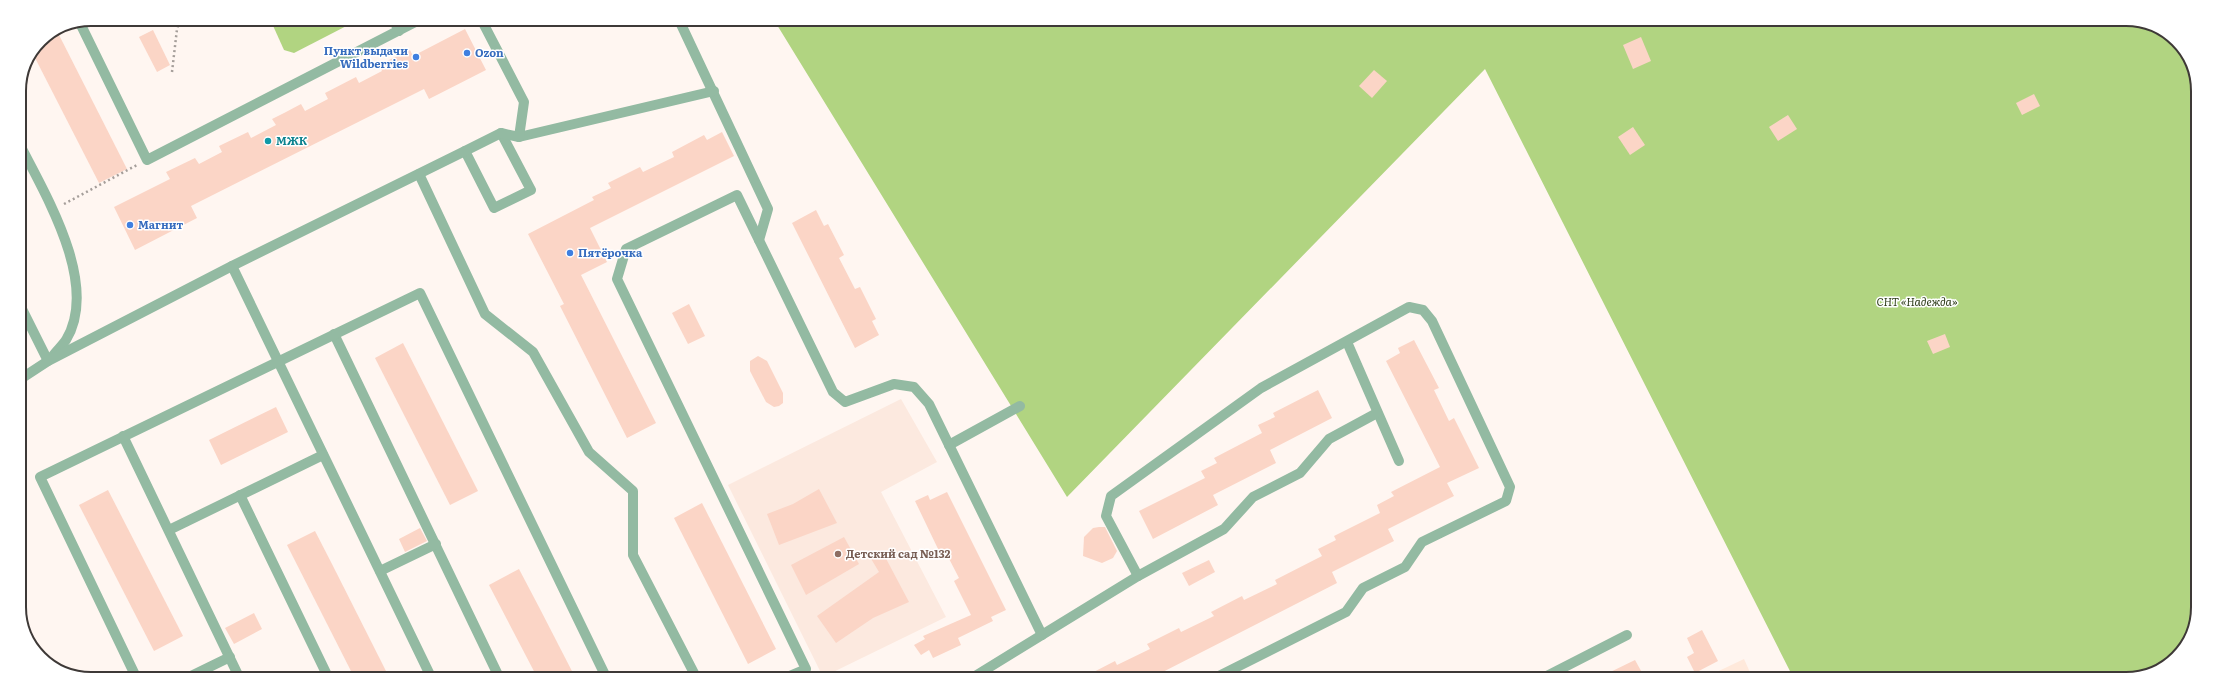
<svg xmlns="http://www.w3.org/2000/svg" width="2217" height="698" viewBox="0 0 2217 698" font-family="Literata,serif">
<style>
.built{fill:#fce9df}
.industrial{fill:#ffe9db}
.green{fill:#b1d481}
.building{fill:#fbd5c6}
.lines{fill:none;stroke-linecap:round;stroke-linejoin:round}
.path{stroke:#a59e9a;stroke-width:2.5;stroke-dasharray:2 3;stroke-linecap:butt}
.minor{stroke:#93baa2;stroke-width:10}
.shop-dot{fill:#3f7fe0;stroke:#fff;stroke-width:1.5}
.culture-dot{fill:#0f9aa8;stroke:#fff;stroke-width:1.5}
.education-dot{fill:#8d6e63;stroke:#fff;stroke-width:1.5}
.labels{text-anchor:middle;stroke-width:3;stroke-linejoin:round;paint-order:stroke}
.shop-label{font-size:11px;font-weight:bold;fill:#366cbe;stroke:#fff;text-anchor:start}
.culture-label{font-size:11px;font-weight:bold;fill:#0d838f;stroke:#fff;text-anchor:start}
.park-label{font-size:11px;font-style:italic;fill:#2c3a17;stroke:#fff}
.education-label{font-size:11px;font-weight:bold;fill:#785e54;stroke:#fff;text-anchor:start}
.rim{fill:none;stroke:#3e3937;stroke-width:2}
</style>
<rect width="100%" height="100%" fill="#fff6f1"/>
<path class="built" d="M901 399 937 462 881 492 946 617 823 677 728 485Z"/>
<path class="industrial" d="M1744 659 1753 679 1704 678Z"/>
<g class="green">
<path d="M270 19H360L294 53 284 50Z"/>
<path d="M774 20 2145 22 2180 44 2198 86 2195 626 2170 664 2127 679H1794L1485 69 1067 497Z"/>
</g>
<g class="building">
<path d="M56 29 127 169 99 183 32 52 40 40Z"/>
<path d="M465 29 486 70 429 99 424 89 191 206 197 218 135 250 114 207 170 179 166 172 195 158 199 164 222 152 219 146 248 132 251 138 276 125 272 119 286 112 301 104 305 111 328 99 325 93 356 77 359 83 382 71 379 65 395 57 410 50 413 56Z"/>
<path d="M153 30 170 65 157 72 139 37Z"/>
<path d="M1641 37 1651 61 1633 69 1623 45Z"/>
<path d="M1374 70 1387 81 1372 98 1359 86Z"/>
<path d="M2034 94 2040 106 2022 115 2016 103Z"/>
<path d="M1788 115 1797 129 1778 141 1769 127Z"/>
<path d="M1633 127 1645 145 1630 155 1618 137Z"/>
<path d="M722 132 734 156 590 228 607 262 581 275 656 423 627 438 560 306 564 304 528 234 594 200 592 197 611 188 608 183 640 167 643 172 674 157 672 152 704 135 707 140Z"/>
<path d="M816 210 824 226 828 224 844 255 839 258 855 289 860 287 876 319 872 321 879 335 855 348 792 223Z"/>
<path d="M689 304 705 336 688 344 672 313Z"/>
<path d="M1945 334 1950 347 1933 354 1927 341Z"/>
<path d="M1414 340 1439 388 1434 390 1449 421 1454 418 1479 468 1447 483 1454 496 1388 529 1394 541 1332 572 1337 583 1151 678H1082L1115 661 1117 665 1150 649 1147 644 1179 628 1181 632 1214 616 1211 612 1242 596 1244 600 1277 584 1275 580 1322 556 1318 549 1336 540 1334 536 1380 513 1377 505 1394 496 1391 492 1440 467 1386 361 1400 353 1398 348Z"/>
<path d="M403 343 478 491 450 505 375 358Z"/>
<path d="M758 356 767 361 783 393V403L779 406 774 407 766 402 750 371V361Z"/>
<path d="M1318 390 1332 418 1270 450 1276 463 1213 495 1218 505 1153 539 1139 511 1205 478 1201 471 1217 463 1214 458 1262 433 1258 425 1275 417 1273 413Z"/>
<path d="M276 407 288 432 221 465 209 440Z"/>
<path d="M819 489 837 523 779 545 767 514 793 504Z"/>
<path d="M108 490 183 636 154 651 79 505Z"/>
<path d="M947 492 1006 610 991 617 993 621 958 638 961 645 933 658 929 650 921 655 914 645 925 639 923 636 971 615 954 581 959 578 944 549 939 551 915 501 928 495 930 500Z"/>
<path d="M702 503 776 649 748 664 674 518Z"/>
<path d="M1099 527H1105L1117 551 1113 558 1102 563 1083 556 1084 537 1093 528Z"/>
<path d="M420 528 427 541 405 552 399 539Z"/>
<path d="M315 531 333 566 389 677H354L287 545Z"/>
<path d="M844 537 859 564 806 595 791 565Z"/>
<path d="M882 551 909 602 873 618 836 643 817 616 879 572 870 557Z"/>
<path d="M1209 560 1215 572 1189 586 1182 573Z"/>
<path d="M519 569 540 609 575 677H537L489 585Z"/>
<path d="M254 613 262 629 234 644 225 628Z"/>
<path d="M1702 630 1718 661 1695 673 1687 657 1694 653 1687 638Z"/>
<path d="M1635 660 1645 678H1598Z"/>
</g>
<g class="lines">
<g class="path">
<path d="M172 72 177 29 180 19"/>
<path d="M64 204 137 165"/>
</g>
<g class="minor">
<path d="M393 19 399 31"/>
<path d="M679 20 768 209 759 240"/>
<path d="M79 21 147 160 421 19"/>
<path d="M519 137 714 91"/>
<path d="M19 143C45 194 100 284 66 340 62 346 56 351 52 357"/>
<path d="M465 151 494 208 531 190 501 133"/>
<path d="M419 174 485 314 533 352 589 452 633 491V555L696 677"/>
<path d="M232 266 431 677"/>
<path d="M19 314 23 311 48 361"/>
<path d="M334 334 499 677"/>
<path d="M1347 342 1399 461"/>
<path d="M19 380 48 361 232 266 465 151 501 133 519 137 524 102 481 19"/>
<path d="M123 436 239 677"/>
<path d="M949 445 1020 406"/>
<path d="M240 495 328 677"/>
<path d="M169 530 323 455"/>
<path d="M380 571 436 544"/>
<path d="M1138 576 1106 516 1111 496 1261 388 1409 307 1423 310 1432 321 1510 487 1506 501 1422 542 1405 567 1363 588 1346 612 1215 678"/>
<path d="M136 677 40 477 420 293 606 677"/>
<path d="M189 677 230 657"/>
<path d="M787 677 806 669 617 279 626 249 737 195 833 392 845 402 894 384 914 387 929 404 1042 635"/>
<path d="M972 678 1138 576 1224 529 1253 497 1300 473 1329 439 1377 413"/>
<path d="M1543 678 1627 635"/>
</g>
</g>
<g class="shop-dot">
<circle cx="467" cy="53" r="4"/>
<circle cx="416" cy="57" r="4"/>
<circle cx="130" cy="225" r="4"/>
<circle cx="570" cy="253" r="4"/>
</g>
<circle class="culture-dot" cx="268" cy="141" r="4"/>
<circle class="education-dot" cx="838" cy="554" r="4"/>
<g class="labels">
<g class="shop-label">
<text x="408" y="55" text-anchor="end">Пункт выдачи<tspan x="408" dy="13">Wildberries</tspan></text>
<text x="475" y="57">Ozon</text>
<text x="138" y="229">Магнит</text>
<text x="578" y="257">Пятёрочка</text>
</g>
<g class="culture-label">
<text x="276" y="145">МЖК</text>
</g>
<g class="park-label">
<text x="1917" y="306">СНТ «Надежда»</text>
</g>
<g class="education-label">
<text x="846" y="558">Детский сад №132</text>
</g>
</g>
<path d="M0 0H2217V698H0ZM91 26H2126A65 65 0 0 1 2191 91V607A65 65 0 0 1 2126 672H91A65 65 0 0 1 26 607V91A65 65 0 0 1 91 26Z" fill="#fff" fill-rule="evenodd"/>
<path class="rim" d="M91 26H2126A65 65 0 0 1 2191 91V607A65 65 0 0 1 2126 672H91A65 65 0 0 1 26 607V91A65 65 0 0 1 91 26Z"/>
</svg>
